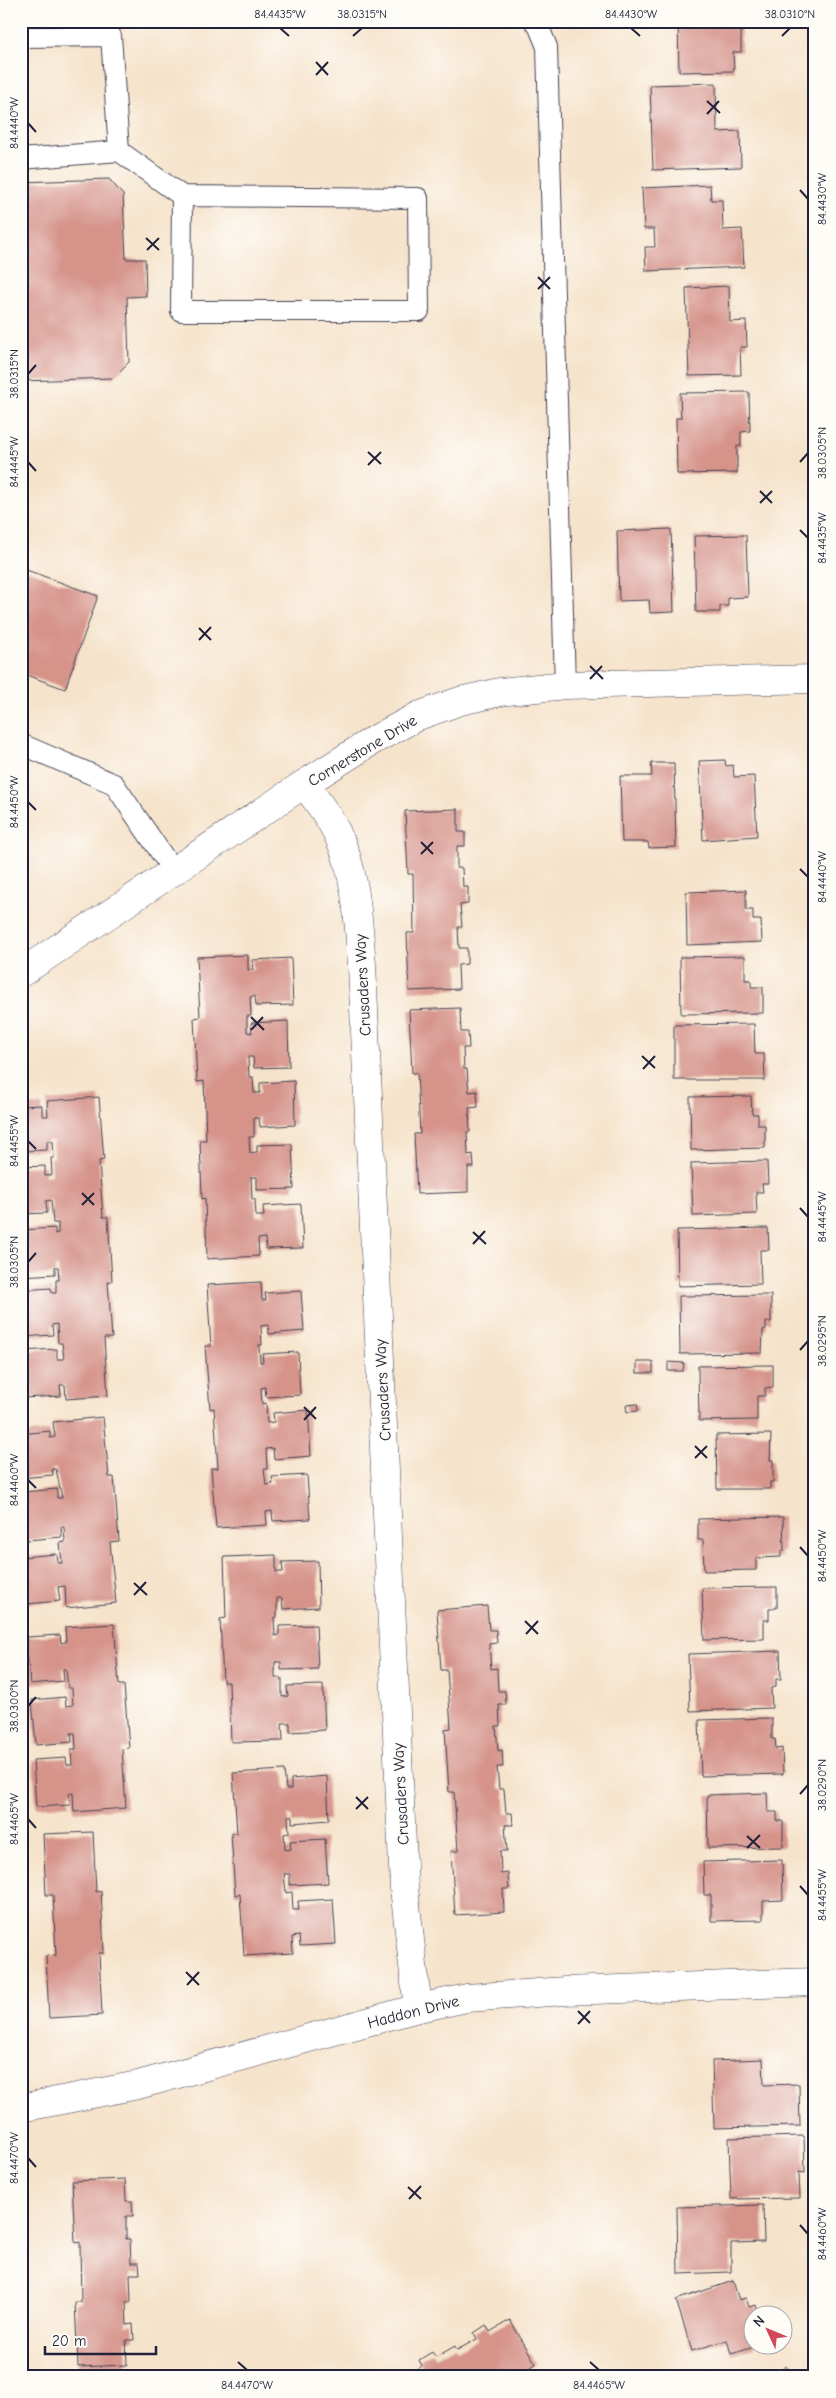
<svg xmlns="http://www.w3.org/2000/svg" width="836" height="2398" viewBox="0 0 836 2398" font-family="'Comic Neue',sans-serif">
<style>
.building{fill:#d5938a}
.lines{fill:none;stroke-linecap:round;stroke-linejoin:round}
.service-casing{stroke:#423f51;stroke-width:22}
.minor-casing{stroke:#423f51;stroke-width:29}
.service{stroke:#fff;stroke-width:20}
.minor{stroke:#fff;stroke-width:28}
.ticks{fill:none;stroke:#22223b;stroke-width:2}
.labels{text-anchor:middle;stroke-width:4.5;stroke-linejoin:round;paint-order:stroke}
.street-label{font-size:16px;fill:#22223b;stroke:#fdfcf7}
.neatline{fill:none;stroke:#22223b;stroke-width:2}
.ticks-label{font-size:12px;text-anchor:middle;fill:#22223b}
</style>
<rect width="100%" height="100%" fill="#fdfcf7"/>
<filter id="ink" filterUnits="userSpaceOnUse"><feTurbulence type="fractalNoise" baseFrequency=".02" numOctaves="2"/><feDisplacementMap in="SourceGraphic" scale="10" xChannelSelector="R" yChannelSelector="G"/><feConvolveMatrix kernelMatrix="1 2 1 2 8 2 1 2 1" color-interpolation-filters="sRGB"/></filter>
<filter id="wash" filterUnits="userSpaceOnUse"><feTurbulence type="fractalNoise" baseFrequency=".0096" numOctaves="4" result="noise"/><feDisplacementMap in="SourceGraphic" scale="20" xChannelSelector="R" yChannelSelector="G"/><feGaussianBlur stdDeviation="1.12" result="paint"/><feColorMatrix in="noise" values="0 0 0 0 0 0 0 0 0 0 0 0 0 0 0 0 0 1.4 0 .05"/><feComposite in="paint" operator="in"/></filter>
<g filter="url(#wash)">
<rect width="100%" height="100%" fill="#f6e3cb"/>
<g id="blocks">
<g class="building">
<path d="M678 21H741V52H733L734 71 679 72Z"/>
<path d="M716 83 717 132 740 131 741 167 653 170 650 85Z"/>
<path d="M109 179 123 195 126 259H145L146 296 127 297 129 362 113 378 21 381V182Z"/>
<path d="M710 185 711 200H722L723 230 742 229 744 267 646 271 645 247H655L654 229H644L642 188Z"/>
<path d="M729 286 730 322 746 321 747 347H740L741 375 689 376 686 288Z"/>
<path d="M749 392 750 431 741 432V446H737V473L677 474 676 418H681L680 393Z"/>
<path d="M671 529 674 612 650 613 649 600 619 601 617 531Z"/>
<path d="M746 535 748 597 728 598V606H720V612H696L694 536Z"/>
<path d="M21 568 98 596 65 689 21 673Z"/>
<path d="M725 760 726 766 733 765 734 777 754 776 757 836 703 840 699 761Z"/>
<path d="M651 763H674L676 847 649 848 648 842H622L620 776H652Z"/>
<path d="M458 809V832H465V846H457V868H462L463 887H468V904L460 905 462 927H458L459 948H467V964L458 965 459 989 409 991 407 933H414L413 874H408L405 811Z"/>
<path d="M746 890V910H753V920H761L762 942 687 945 686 892Z"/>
<path d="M248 955V970H253L252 960 291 958 293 1005 256 1006 255 996 250 997 251 1016H247V1032L252 1033 251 1023 288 1021 289 1067 254 1068 253 1057H248L249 1077H253L254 1093H260V1083L294 1081 295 1125 260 1127 259 1118H254V1137H249L250 1153 257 1152V1145L292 1144 294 1189 257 1190V1177H251L252 1199H255L256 1216H264L263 1206 301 1204 303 1248 266 1249 265 1238 258 1239 259 1256 207 1259 205 1198 202 1199 200 1140H206L204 1081 197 1082 194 1018 200 1017 197 957Z"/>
<path d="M745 956V980H751V987H763V1013L681 1014 680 957Z"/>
<path d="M460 1008 461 1032H468L469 1048H463L464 1069H467L469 1092 477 1091 478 1107 469 1108 470 1132H467L468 1155 473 1154 474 1167H468V1192L417 1194 414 1134H420L417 1073H412L409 1010Z"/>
<path d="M754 1024 755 1054H764L765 1080H674V1025Z"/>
<path d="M751 1096 752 1114H758V1125H765V1148L691 1150 690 1097Z"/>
<path d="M99 1097 104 1160 99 1161 103 1217H108L112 1281 108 1282 112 1338H104L108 1396 66 1399 65 1385H60L61 1396 23 1398 21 1351 57 1349V1359H64L62 1343H58L57 1324 52 1325 53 1335 21 1337V1290L51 1288 52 1293H56V1280H59L58 1267H55V1274L21 1276V1230L55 1228V1234L58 1233V1223H53L51 1200 46 1201 47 1213 21 1214V1167L45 1166V1176L52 1175 51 1158H54L53 1141H47V1150L21 1151V1106L42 1105V1116H48L47 1101Z"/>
<path d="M767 1161 768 1184H762L763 1192H756L757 1214 693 1216 691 1163Z"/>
<path d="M768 1228 769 1250H760L761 1284 678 1286 677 1230Z"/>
<path d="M261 1282 262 1300H266L265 1293 301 1291 304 1331 269 1334 268 1325 261 1326 262 1345H259L260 1362H263L262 1354 298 1352 300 1395 266 1397 265 1387 261 1388 262 1404 266 1403 267 1423 274 1422 273 1413 308 1410 311 1456 274 1459 273 1448 266 1449 267 1469H264L266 1485 273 1484 272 1477 307 1475 310 1519 273 1521 272 1511 266 1512 267 1525 216 1528 211 1468H218L214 1408 210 1409 205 1346H211L207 1285Z"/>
<path d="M771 1295V1322H766V1329L763 1330 762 1353 680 1354 679 1296Z"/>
<rect x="637" y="1362" width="16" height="11"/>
<path d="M668 1362 684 1363 683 1371H668Z"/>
<path d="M773 1365V1387L765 1388V1396H757V1420L699 1421 698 1366Z"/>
<path d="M637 1404 638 1411 627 1412 626 1405Z"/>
<path d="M103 1417 109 1477H114L119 1541 110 1542 116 1603 66 1608 65 1586 58 1587 60 1601 26 1604 21 1557 57 1554 58 1563H62L60 1543 65 1542 64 1527H61L62 1537 27 1540 23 1492 57 1489V1498H62L56 1469H52L53 1475 21 1478V1434L50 1431V1438L55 1437 53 1422Z"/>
<path d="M771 1434 770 1460H773V1482H770V1489H717L716 1435Z"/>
<path d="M783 1517 784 1551H781V1557L756 1558V1570L704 1571 703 1540H698V1519Z"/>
<path d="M276 1555V1572H283L282 1562 318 1561 319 1607 283 1609 282 1598H277V1617L274 1618 275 1636 279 1635V1626L316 1625 318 1669 281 1670V1662H275V1678H282V1697L288 1696 287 1686 323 1685 325 1730 290 1732V1723H282L283 1741 231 1742 229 1682H223L220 1619 226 1618 224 1557Z"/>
<path d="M777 1587V1608H769V1620H764V1639L704 1640 702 1588Z"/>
<path d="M487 1606 489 1630H496L497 1643 489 1644 491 1669 497 1668 498 1691H505L506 1705H499L500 1726H496L498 1751 502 1750 503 1767H497L499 1789H504L506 1813H512L513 1825H505L507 1851H500L501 1874 508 1873 509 1889H503L504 1912 455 1915 451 1851H458L454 1792H449L445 1729 451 1728 447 1670H441L437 1610Z"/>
<path d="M114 1624 119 1685H124L129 1748 122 1749 126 1808 74 1812 73 1793 69 1794 70 1805 36 1807 33 1760 66 1758 67 1765H72L71 1749H76L75 1733H71L72 1742 36 1745 32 1700 65 1697 66 1706 73 1705 72 1688H68L66 1669H63L64 1681 30 1684 26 1637 60 1635 61 1643 66 1642 65 1627Z"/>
<path d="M780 1651 781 1679H776V1687L771 1688 772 1708 690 1711 688 1654Z"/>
<path d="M772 1718V1739H775L776 1749 782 1748 783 1774 701 1776 699 1720Z"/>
<path d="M284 1770 286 1789H291V1779L327 1776 329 1820 292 1823V1816H288L289 1833 284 1834 285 1850 291 1849 290 1841 325 1839 328 1883 290 1885V1874H284L286 1893 292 1892 293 1910H299L298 1901 333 1899 336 1944 300 1946 299 1936 292 1937 293 1953 244 1956 240 1894 235 1895 231 1833H237L233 1773Z"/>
<path d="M767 1793 768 1812H777V1821H783V1847L708 1848 707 1795Z"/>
<path d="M93 1832 96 1892 101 1891 104 1953H99L102 2015 49 2018 46 1956 56 1955 53 1895H46L43 1834Z"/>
<path d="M782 1860 783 1900 763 1901V1920L711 1921V1895H704L703 1862Z"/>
<path d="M763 2059 764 2085 799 2084 800 2126 714 2128 712 2061Z"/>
<path d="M804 2136 805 2173 799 2172 800 2198 731 2199 729 2138Z"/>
<path d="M125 2179 126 2201H132L133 2216H126V2239H130L131 2263H139L140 2274H130L131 2302H126L127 2325 133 2324 134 2340H126L127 2365 78 2367 75 2302H81L80 2242 75 2243 72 2181Z"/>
<path d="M763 2205 764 2242 731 2243V2272L678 2274 677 2207Z"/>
<path d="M733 2281 739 2300 746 2298 749 2307 756 2305 759 2316H754V2347L731 2354 727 2340 692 2351 676 2300Z"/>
<path d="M510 2320 536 2364 522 2372 525 2377H404L422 2366 419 2360 432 2352 436 2357 455 2346 457 2350 477 2339 474 2333 486 2325 490 2332Z"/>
<path d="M785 2366 799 2377H776Z"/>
</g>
</g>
</g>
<g filter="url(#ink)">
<use href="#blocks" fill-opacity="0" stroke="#423f51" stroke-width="1"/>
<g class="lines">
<defs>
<g id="service">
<path d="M534 21 538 25 547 47 565 685"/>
<path d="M21 37 111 36 119 151"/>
<path d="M21 159 119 151 182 196 418 198 419 311H181L182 196"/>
<path d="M21 744 114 784 174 872"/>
</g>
<g id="minor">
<path d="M304 784C316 799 328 815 337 833 357 874 358 920 362 965L404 1888 418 2008"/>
<path d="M21 973 304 784 372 741 418 716 460 701 500 692 565 685 815 679"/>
<path d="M21 2108 138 2085 418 2008 467 1998 565 1991 815 1982"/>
</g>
</defs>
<use href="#service" class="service-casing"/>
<use href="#minor" class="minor-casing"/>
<use href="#service" class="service"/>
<use href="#minor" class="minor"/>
</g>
</g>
<path class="ticks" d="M280 28 289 36M631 28 640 36M353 36 362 28M782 36 790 28M316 62 328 75M316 75 328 62M707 101 720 113M707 114 719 101M28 123 36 132M800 190 808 199M146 238 159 250M147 250 159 238M538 277 550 289M538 289 550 277M28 374 36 365M368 452 381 464M28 462 36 471M800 462 808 453M368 465 381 452M760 491 772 503M760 503 772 491M800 530 808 538M199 628 211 640M199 640 211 627M590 666 603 679M590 679 602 666M28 802 36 810M421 842 433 854M421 854 433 842M800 869 808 877M251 1017 264 1030M251 1030 263 1017M642 1056 655 1068M643 1069 655 1056M28 1141 36 1149M82 1193 94 1205M82 1205 94 1193M800 1208 808 1217M473 1232 486 1244M473 1244 485 1231M28 1262 36 1253M800 1350 808 1341M304 1407 316 1419M304 1420 316 1407M695 1446 707 1458M695 1458 707 1446M28 1480 36 1488M800 1547 808 1556M134 1583 147 1595M134 1595 146 1582M525 1621 538 1634M526 1634 538 1621M28 1706 36 1697M800 1794 808 1785M356 1797 368 1809M356 1809 368 1797M28 1819 36 1828M747 1836 760 1848M747 1848 760 1835M800 1886 808 1895M186 1972 199 1985M187 1985 199 1972M578 2011 590 2023M578 2024 590 2011M28 2158 36 2167M408 2187 421 2199M409 2199 421 2186M800 2225 808 2234M238 2362 247 2370M590 2362 599 2370"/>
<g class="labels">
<g class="street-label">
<text transform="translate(362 750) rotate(-31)" y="6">Cornerstone Drive</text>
<text transform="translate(362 985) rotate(-93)" y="6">Crusaders Way</text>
<text transform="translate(382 1390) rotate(-93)" y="6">Crusaders Way</text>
<text transform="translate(400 1794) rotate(-93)" y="6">Crusaders Way</text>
<text transform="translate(413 2011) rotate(-14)" y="6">Haddon Drive</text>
</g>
</g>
<rect width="836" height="2398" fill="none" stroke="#fdfcf7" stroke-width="55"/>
<g transform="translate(768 2330) rotate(314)"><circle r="24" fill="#fdfcf7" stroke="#a5a5ac"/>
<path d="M0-4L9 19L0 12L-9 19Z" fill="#d1495b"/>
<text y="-8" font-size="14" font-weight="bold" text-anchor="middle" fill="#22223b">N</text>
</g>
<path d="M45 2346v8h111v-8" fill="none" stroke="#22223b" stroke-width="2.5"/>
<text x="52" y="2346" font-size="15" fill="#22223b" stroke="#fdfcf7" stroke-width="4" paint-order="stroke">20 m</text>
<rect x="28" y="28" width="780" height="2342" class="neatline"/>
<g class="ticks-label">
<text x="280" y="18">84.4435°W</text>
<text x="362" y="18">38.0315°N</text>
<text x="631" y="18">84.4430°W</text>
<text x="790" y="18">38.0310°N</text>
<text transform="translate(14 123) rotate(-90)" y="4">84.4440°W</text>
<text transform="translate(822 199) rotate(-90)" y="4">84.4430°W</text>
<text transform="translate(14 374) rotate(-90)" y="4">38.0315°N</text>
<text transform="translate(822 453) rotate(-90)" y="4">38.0305°N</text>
<text transform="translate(14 462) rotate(-90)" y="4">84.4445°W</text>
<text transform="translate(822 538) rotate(-90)" y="4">84.4435°W</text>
<text transform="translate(14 802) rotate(-90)" y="4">84.4450°W</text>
<text transform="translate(822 877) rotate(-90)" y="4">84.4440°W</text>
<text transform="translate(14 1141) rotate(-90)" y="4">84.4455°W</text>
<text transform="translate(822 1217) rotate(-90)" y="4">84.4445°W</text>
<text transform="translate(14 1262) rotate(-90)" y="4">38.0305°N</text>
<text transform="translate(822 1341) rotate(-90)" y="4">38.0295°N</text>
<text transform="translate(14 1480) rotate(-90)" y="4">84.4460°W</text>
<text transform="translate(822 1556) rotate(-90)" y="4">84.4450°W</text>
<text transform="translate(14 1706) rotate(-90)" y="4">38.0300°N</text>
<text transform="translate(822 1785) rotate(-90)" y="4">38.0290°N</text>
<text transform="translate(14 1819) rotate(-90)" y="4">84.4465°W</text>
<text transform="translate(822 1895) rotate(-90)" y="4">84.4455°W</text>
<text transform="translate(14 2158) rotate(-90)" y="4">84.4470°W</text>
<text transform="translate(822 2234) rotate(-90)" y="4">84.4460°W</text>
<text x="247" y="2389">84.4470°W</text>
<text x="599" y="2389">84.4465°W</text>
</g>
</svg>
